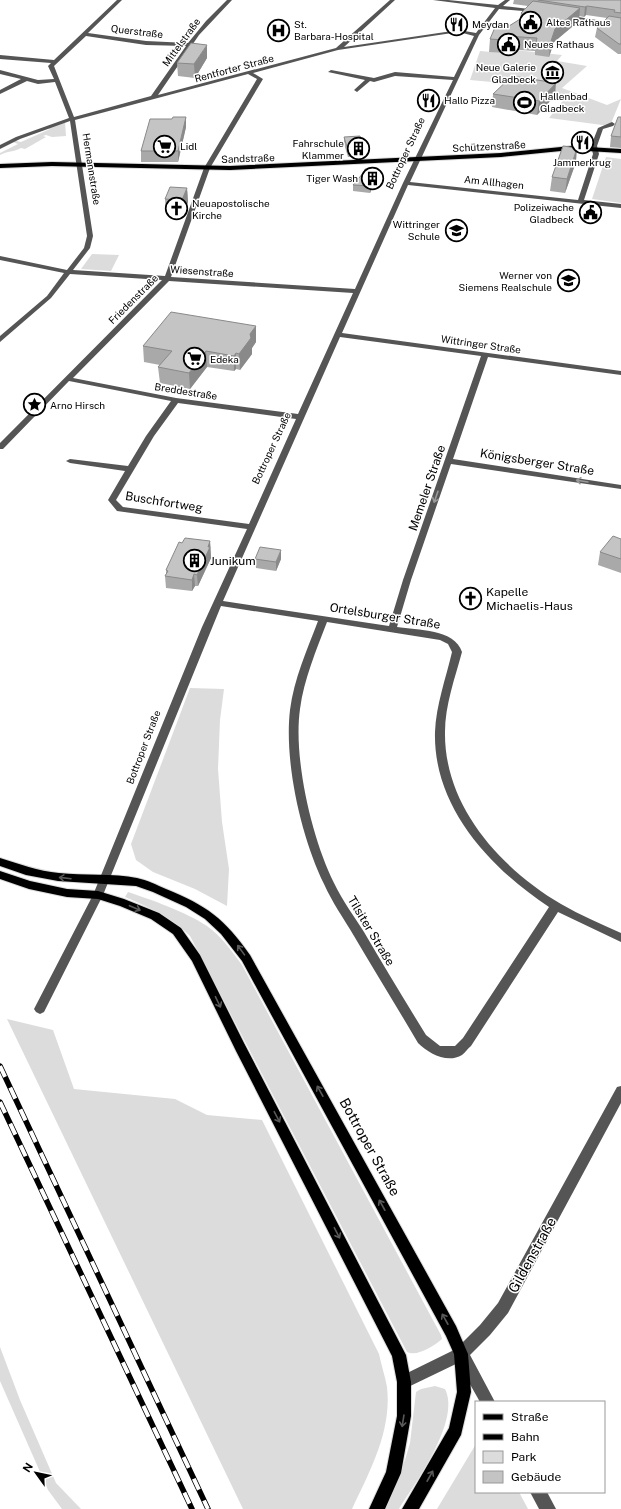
<svg xmlns="http://www.w3.org/2000/svg" width="621" height="1509" viewBox="0 0 621 1509" font-family="'Public Sans',sans-serif">
<style>
.green{fill:#dcdcdc}
.lines{fill:none;stroke-linecap:round;stroke-linejoin:round}
.major-casing{stroke:#dbdbdb;stroke-width:2}
.minor{fill:#555;fill-rule:evenodd}
.major{fill:#000;fill-rule:evenodd}
.rail-casing{stroke:#000;stroke-width:5.5}
.rail{stroke:#fff;stroke-width:4;stroke-dasharray:12;stroke-linecap:butt}
.wall{fill:#a9a9a9}
.shaded-wall{fill:#898989}
.building{fill:#c4c4c4;stroke:#898989}
.oneway{stroke:#999}
.oneway2{stroke:#595959}
.labels{text-anchor:middle;stroke-width:3;stroke-linejoin:round;paint-order:stroke}
.far-poi-label{font-size:10px;fill:#000;stroke:#fff;text-anchor:start}
.far-street-label{font-size:10px;fill:#000;stroke:#fff}
.street-label{font-size:12px;fill:#000;stroke:#fff}
.poi-label{font-size:12px;fill:#000;stroke:#fff;text-anchor:start}
.near-street-label{font-size:14px;fill:#000;stroke:#fff}
</style>
<rect width="100%" height="100%" fill="#fff"/>
<g class="green">
<path d="M505 49 562 55 557 61 587 66 562 88 607 105 621 99 610 126 549 118 565 98 492 82 470 80 480 51 503 53Z"/>
<path d="M65 122 66 136 52 137 46 135 43 136 46 137 25 149 21 148C14 152 7 151 0 155V153L18 144 13 142 16 141 21 142 50 129 47 128Z"/>
<path d="M606 157 621 159V203L592 199Z"/>
<path d="M92 254 119 255 111 271 81 269Z"/>
<path d="M190 688 224 689 220 720 218 769 222 822 229 869 227 906 195 889 153 872 136 860 131 844Z"/>
<path d="M128 892C152 900 186 912 207 926 221 936 232 951 242 965L441 1335 442 1339C434 1346 417 1357 407 1352L190 936C171 917 149 907 125 897Z"/>
<path d="M7 1019 53 1030 74 1089 175 1099 207 1115 262 1120 379 1354C381 1364 385 1376 387 1387 392 1431 370 1471 352 1509H243Z"/>
<path d="M0 1347 20 1400 56 1483 81 1509H62L48 1490 0 1381Z"/>
<path d="M435 1386 445 1389C461 1420 416 1482 399 1509H382L405 1460 410 1443 416 1392 421 1389Z"/>
<path d="M476 1444V1492H519L528 1509H437Z"/>
</g>
<g class="lines">
<defs>
<g id="major">
<path d="M571 146 621 149V153L571 150 501 157 230 170 52 166 0 168V164L52 162 230 166 501 153Z"/>
<path d="M0 858C19 864 38 871 59 873 83 876 114 873 137 878 147 880 157 885 166 889 206 905 225 919 250 955L456 1326 468 1354 471 1392 461 1435 419 1509H402L449 1428 457 1392 454 1354 446 1336 242 961 221 934 205 919 186 907 153 892 136 886 58 881 26 875 0 866Z"/>
<path d="M0 871 30 881 67 889 98 891 124 899 159 913 181 928 200 955 244 1043 406 1355 411 1382V1416L401 1473 385 1509H369L386 1472 397 1416V1382L392 1356 236 1051 192 961 173 934 151 919 120 906 98 899 67 897 29 889 0 879Z"/>
</g>
</defs>
<use href="#major" class="major-casing"/>
<g class="minor">
<path d="M117 0H122L88 33 146 41 188 43 206 21 227 0H232L199 35 158 95 336 48 390 0H395L344 47 459 30 476 33 495 8 433 0H448L498 5 505 0H510L503 6 538 10 536 12 499 9 479 35 410 182 578 200 593 154 591 146 598 128 612 122 615 124 613 126 603 129 597 146 599 154 584 200 621 204V208L408 185 342 333 621 371V375L488 357 453 459 621 485V489L451 464 411 580 397 627C417 630 455 629 462 652 455 678 445 705 445 732 444 806 500 868 561 904 580 915 601 924 621 933V942L558 912 471 1046C468 1048 465 1053 462 1055 447 1064 428 1053 418 1043 397 1007 375 972 354 936 344 919 332 902 324 884 301 837 284 762 290 710 294 679 307 650 318 621L221 606 103 895 44 1012 40 1014 36 1012 34 1009 93 895 202 627 247 529 117 511 108 500 125 471 70 463 66 461 70 459 128 466 146 436 171 401 69 381 3 449H0V443L162 280 70 274 51 298 0 342V336L47 296 64 273 0 260V256L67 270 84 248 87 236 70 121 20 139 0 149V145L16 137 69 118 55 82 38 84 27 81 0 94V90L21 79 0 74V70L38 80 54 79 48 66 51 63 0 59V55L54 60ZM459 32 474 36 454 77 395 72 374 78 331 70 328 72 365 80 354 90 357 92 370 81 374 82 395 76 453 80 403 183 355 289 171 277 210 168 263 79 253 73 338 50ZM86 36 146 45 186 46 151 96 74 117 54 66ZM248 74 257 79 204 168 165 276 73 270 90 248 93 236 75 120ZM169 281 353 293 298 414 176 398 73 378ZM340 337 481 356 403 580 389 626 223 601ZM178 403 296 419 249 524 123 507 116 500 154 436ZM327 622 440 640 448 644 452 652C446 678 436 705 435 732 433 807 490 868 549 907L463 1038 455 1046H440L426 1035C405 1001 384 966 364 932 354 916 342 900 334 883 312 839 293 758 300 709 304 679 316 651 327 622Z"/>
<path d="M566 15 621 24V26L564 17Z"/>
<path d="M621 1086V1103L508 1313 490 1335 470 1355 495 1402H480L458 1363 404 1389 399 1387 397 1382 399 1377 456 1349 480 1325 498 1303 617 1087Z"/>
<path d="M530 1492H547L556 1509H539Z"/>
</g>
<use href="#major" class="major"/>
<defs>
<g id="rail">
<path d="M0 1066 208 1509"/>
<path d="M0 1102 192 1509"/>
</g>
</defs>
<use href="#rail" class="rail-casing"/>
<use href="#rail" class="rail"/>
</g>
<g class="wall">
<path d="M514 0H621V54H618L595 37 597 28 607 18 586 15 584 17 579 16V21L554 42 549 57 535 55V51L504 49 503 53 489 52 490 39 520 19 521 13 528 6 513 4Z"/>
<path d="M207 58 195 78 178 76 177 63Z"/>
<path d="M493 94 555 96 537 115 492 107Z"/>
<path d="M186 117V127L178 162H141V151L172 119Z"/>
<path d="M621 117V148L610 147 611 136Z"/>
<path d="M344 137 365 149 364 156 348 157 344 144Z"/>
<path d="M576 162 565 193 550 191 552 177Z"/>
<path d="M364 172 377 177 370 193 353 191V185Z"/>
<path d="M187 188 188 202 183 215 166 214 165 199Z"/>
<path d="M256 326V342L252 348V354L240 370 236 369 234 371 207 367 190 389 160 383 158 367 160 365 144 362 143 346Z"/>
<path d="M621 539V573L598 565 600 552Z"/>
<path d="M210 541 211 558 198 586H195L192 591 166 588 165 576 166 574V570L182 543Z"/>
<path d="M255 559H281L276 571 256 568Z"/>
</g>
<g class="shaded-wall">
<path d="M587 6 586 15 584 17 585 7Z"/>
<path d="M580 8 579 21 554 42 549 57 550 44 555 29Z"/>
<path d="M506 36 504 49 503 53 504 40Z"/>
<path d="M207 45V58L195 78 194 64Z"/>
<path d="M556 83 555 96 537 115 539 101Z"/>
<path d="M186 117V127L178 162V151Z"/>
<path d="M577 148 576 162 565 193 567 179Z"/>
<path d="M378 170 377 177 370 193V186Z"/>
<path d="M187 188 188 202 183 215 182 200Z"/>
<path d="M256 326V342L252 348V354L240 370 239 354 250 334Z"/>
<path d="M206 351 207 367 190 389 189 373Z"/>
<path d="M236 353V369L234 371V356Z"/>
<path d="M210 541 211 558 198 586 197 575Z"/>
<path d="M281 550V559L276 571V562Z"/>
<path d="M194 574 195 586 192 591V580Z"/>
</g>
<g class="building">
<path d="M538 0H621V13L614 12 615 10 587 6 585 7Z"/>
<path d="M533 1 580 8 555 29 550 44 536 42 537 38 506 36 504 40 490 39 496 25 509 26 525 16 521 13Z"/>
<path d="M609 16 621 18V44H619L597 28Z"/>
<path d="M191 43 207 45 194 64 177 63Z"/>
<path d="M512 76 556 83 539 101 493 94Z"/>
<path d="M173 117H186L178 151H141L150 119H172Z"/>
<path d="M618 117H621V137L611 136Z"/>
<path d="M360 136 365 149 348 150 344 137Z"/>
<path d="M563 146 577 148 567 179 552 177Z"/>
<path d="M365 169 378 170 370 186 353 185 364 172Z"/>
<path d="M170 187 187 188 182 200 165 199Z"/>
<path d="M171 312 256 326 250 334 251 338 239 354 236 353 234 356 206 351 189 373 158 367 172 351 143 346Z"/>
<path d="M613 536 621 539V559L600 552Z"/>
<path d="M185 538 210 541 208 547H210L197 575 194 574 192 580 165 576 168 571 166 570 179 542 182 543Z"/>
<path d="M260 547 281 550 276 562 255 559Z"/>
</g>
<defs><path id="oneway-shaft" d="M-6 0H5M1.5-3L5.5 0L1.5 3" fill="none" stroke-width="1.6" stroke-linecap="round" stroke-linejoin="round"/></defs>
<g class="oneway">
<use href="#oneway-shaft" transform="translate(582 481) rotate(-171)"/>
<use href="#oneway-shaft" transform="translate(436 497) rotate(109)"/>
</g>
<g class="oneway2">
<use href="#oneway-shaft" transform="translate(65 878) rotate(-173)"/>
<use href="#oneway-shaft" transform="translate(135 908) rotate(23)"/>
<use href="#oneway-shaft" transform="translate(241 950) rotate(-126)"/>
<use href="#oneway-shaft" transform="translate(218 1002) rotate(64)"/>
<use href="#oneway-shaft" transform="translate(320 1091) rotate(-119)"/>
<use href="#oneway-shaft" transform="translate(277 1117) rotate(62)"/>
<use href="#oneway-shaft" transform="translate(382 1205) rotate(-119)"/>
<use href="#oneway-shaft" transform="translate(337 1233) rotate(63)"/>
<use href="#oneway-shaft" transform="translate(445 1319) rotate(-119)"/>
<use href="#oneway-shaft" transform="translate(403 1421) rotate(99)"/>
<use href="#oneway-shaft" transform="translate(430 1476) rotate(-61)"/>
</g>
<defs>
<symbol id="civic-ring" viewBox="-11 -11 22 22"><circle r="9.5" fill="#fff" stroke="#000" stroke-width="1.5"/><path d="M-.6-6.5H3V-4.5H.6V-3L4-1V1h2V6H-6V1h2V-1L-.6-3ZM-1.2 2.5V6h2.4V2.5Z" fill="#000"/></symbol>
<symbol id="restaurant-ring" viewBox="-11 -11 22 22"><circle r="9.5" fill="#fff" stroke="#000" stroke-width="1.5"/><path d="M-5-6h1v4h1v-4h1v4h1v-4h1v5L-1.5 .5V6h-2V.5L-5-1ZM5-6V6H3V1.5H1.5Q1.5-4 5-6Z" fill="#000"/></symbol>
<symbol id="hospital-ring" viewBox="-11 -11 22 22"><circle r="9.5" fill="#fff" stroke="#000" stroke-width="1.5"/><path d="M-5-5h3v3.5h4V-5h3V5h-3V1.5h-4V5h-3Z" fill="#000"/></symbol>
<symbol id="museum-ring" viewBox="-11 -11 22 22"><circle r="9.5" fill="#fff" stroke="#000" stroke-width="1.5"/><path d="M0-6L6-3V-2H-6V-3ZM-5-1h2V3h-2ZM-1-1h2V3h-2ZM3-1h2V3H3ZM-6 4H6V6H-6Z" fill="#000"/></symbol>
<symbol id="stadium-ring" viewBox="-11 -11 22 22"><circle r="9.5" fill="#fff" stroke="#000" stroke-width="1.5"/><path d="M0-5a6.5 5 0 1 0 0 10a6.5 5 0 1 0 0-10ZM-3.5-1.8h7v3.6h-7Z" fill="#000"/></symbol>
<symbol id="supermarket-ring" viewBox="-11 -11 22 22"><circle r="9.5" fill="#fff" stroke="#000" stroke-width="1.5"/><path d="M-6-5.5h2.5l.6 2H6L4.5 2H-2.5L-4.4-4H-6ZM-1.5 3.2a1.3 1.3 0 1 0 .1 0ZM3 3.2a1.3 1.3 0 1 0 .1 0Z" fill="#000"/></symbol>
<symbol id="building-ring" viewBox="-11 -11 22 22"><circle r="9.5" fill="#fff" stroke="#000" stroke-width="1.5"/><path d="M-4-6H4V6H1V3H-1V6H-4ZM-2.5-4.3h1.7v1.8h-1.7ZM.8-4.3h1.7v1.8H.8ZM-2.5-1h1.7V.8h-1.7ZM.8-1h1.7V.8H.8Z" fill="#000"/></symbol>
<symbol id="church-ring" viewBox="-11 -11 22 22"><circle r="9.5" fill="#fff" stroke="#000" stroke-width="1.5"/><path d="M-1.2-6h2.4v3.5h3.3v2.4h-3.3V6h-2.4V-.1h-3.3v-2.4h3.3Z" fill="#000"/></symbol>
<symbol id="school-ring" viewBox="-11 -11 22 22"><circle r="9.5" fill="#fff" stroke="#000" stroke-width="1.5"/><path d="M0-5L7-2L0 1L-7-2ZM-4 1L0 2.5L4 1V4Q0 6-4 4Z" fill="#000"/></symbol>
<symbol id="sight-ring" viewBox="-11 -11 22 22"><circle r="9.5" fill="#fff" stroke="#000" stroke-width="1.5"/><path d="M0-6L1.8-2.2L6-1.7L2.9 1.2L3.7 5.4L0 3.3L-3.7 5.4L-2.9 1.2L-6-1.7L-1.8-2.2Z" fill="#000"/></symbol>
</defs>
<g fill-rule="evenodd">
<use href="#civic-ring" x="518" y="10" width="25" height="25"/>
<use href="#restaurant-ring" x="444" y="12" width="25" height="25"/>
<use href="#hospital-ring" x="266" y="18" width="25" height="25"/>
<use href="#civic-ring" x="496" y="32" width="25" height="25"/>
<use href="#museum-ring" x="540" y="60" width="25" height="25"/>
<use href="#restaurant-ring" x="416" y="88" width="25" height="25"/>
<use href="#stadium-ring" x="512" y="90" width="25" height="25"/>
<use href="#restaurant-ring" x="570" y="130" width="25" height="25"/>
<use href="#supermarket-ring" x="152" y="134" width="25" height="25"/>
<use href="#building-ring" x="346" y="136" width="25" height="25"/>
<use href="#building-ring" x="360" y="166" width="25" height="25"/>
<use href="#church-ring" x="164" y="196" width="25" height="25"/>
<use href="#civic-ring" x="578" y="200" width="25" height="25"/>
<use href="#school-ring" x="444" y="218" width="25" height="25"/>
<use href="#school-ring" x="556" y="268" width="25" height="25"/>
<use href="#supermarket-ring" x="182" y="346" width="25" height="25"/>
<use href="#sight-ring" x="22" y="392" width="25" height="25"/>
<use href="#building-ring" x="182" y="548" width="25" height="25"/>
<use href="#church-ring" x="458" y="586" width="25" height="25"/>
</g>
<g class="labels">
<g class="far-poi-label">
<text x="546" y="26">Altes Rathaus</text>
<text x="294" y="28">St.<tspan x="294" dy="12">Barbara-Hospital</tspan></text>
<text x="472" y="28">Meydan</text>
<text x="524" y="48">Neues Rathaus</text>
<text x="536" y="71" text-anchor="end">Neue Galerie<tspan x="536" dy="12">Gladbeck</tspan></text>
<text x="540" y="100">Hallenbad<tspan x="540" dy="12">Gladbeck</tspan></text>
<text x="444" y="104">Hallo Pizza</text>
<text x="344" y="147" text-anchor="end">Fahrschule<tspan x="344" dy="12">Klammer</tspan></text>
<text x="180" y="150">Lidl</text>
<text x="582" y="166" text-anchor="middle">Jammerkrug</text>
<text x="358" y="182" text-anchor="end">Tiger Wash</text>
<text x="192" y="207">Neuapostolische<tspan x="192" dy="12">Kirche</tspan></text>
<text x="574" y="211" text-anchor="end">Polizeiwache<tspan x="574" dy="12">Gladbeck</tspan></text>
<text x="440" y="228" text-anchor="end">Wittringer<tspan x="440" dy="12">Schule</tspan></text>
<text x="552" y="279" text-anchor="end">Werner von<tspan x="552" dy="12">Siemens Realschule</tspan></text>
<text x="210" y="363">Edeka</text>
<text x="50" y="409">Arno Hirsch</text>
</g>
<g class="far-street-label">
<text transform="translate(137 31) rotate(7)" y="4">Querstraße</text>
<text transform="translate(181 42) rotate(-54)" y="4">Mittelstraße</text>
<text transform="translate(234 68) rotate(-15)" y="4">Rentforter Straße</text>
<text transform="translate(489 146) rotate(-3)" y="4">Schützenstraße</text>
<text transform="translate(405 153) rotate(-65)" y="4">Bottroper Straße</text>
<text transform="translate(248 158) rotate(-2)" y="4">Sandstraße</text>
<text transform="translate(92 169) rotate(81)" y="4">Hermannstraße</text>
<text transform="translate(494 182) rotate(6)" y="4">Am Allhagen</text>
<text transform="translate(202 271) rotate(4)" y="4">Wiesenstraße</text>
<text transform="translate(133 299) rotate(-45)" y="4">Friedenstraße</text>
<text transform="translate(481 344) rotate(8)" y="4">Wittringer Straße</text>
<text transform="translate(186 391) rotate(9)" y="4">Breddestraße</text>
<text transform="translate(271 448) rotate(-65)" y="4">Bottroper Straße</text>
<text transform="translate(143 747) rotate(-69)" y="4">Bottroper Straße</text>
</g>
<g class="street-label">
<text transform="translate(537 462) rotate(9)" y="4">Königsberger Straße</text>
<text transform="translate(427 488) rotate(-71)" y="4">Memeler Straße</text>
<text transform="translate(164 502) rotate(9)" y="4">Buschfortweg</text>
<text transform="translate(385 616) rotate(9)" y="4">Ortelsburger Straße</text>
<text transform="translate(371 931) rotate(59)" y="4">Tilsiter Straße</text>
</g>
<g class="poi-label">
<text x="210" y="565">Junikum</text>
<text x="486" y="596">Kapelle<tspan x="486" dy="14">Michaelis-Haus</tspan></text>
</g>
<g class="near-street-label">
<text transform="translate(370 1147) rotate(61)" y="5">Bottroper Straße</text>
<text transform="translate(532 1255) rotate(-61)" y="5">Gildenstraße</text>
</g>
</g>
<rect x="475" y="1401" width="130" height="92" fill="#ffffff" stroke="#999999"/>
<rect x="483" y="1414" width="20" height="6" fill="#000000" stroke="#999999"/>
<text x="511" y="1421" font-size="12" fill="#000000">Straße</text>
<rect x="483" y="1434" width="20" height="6" fill="#000000" stroke="#999999"/>
<text x="511" y="1441" font-size="12" fill="#000000">Bahn</text>
<rect x="483" y="1451" width="20" height="12" fill="#dcdcdc" stroke="#999999"/>
<text x="511" y="1461" font-size="12" fill="#000000">Park</text>
<rect x="483" y="1471" width="20" height="12" fill="#c4c4c4" stroke="#999999"/>
<text x="511" y="1481" font-size="12" fill="#000000">Gebäude</text>
<g transform="translate(36 1473) rotate(303)" stroke="#ffffff" stroke-width="3" paint-order="stroke">
<path d="M0-3L7 15L0 10L-7 15Z" fill="#000000"/>
<text y="-6" font-size="11" font-weight="bold" text-anchor="middle" fill="#000000">N</text>
</g>
</svg>
